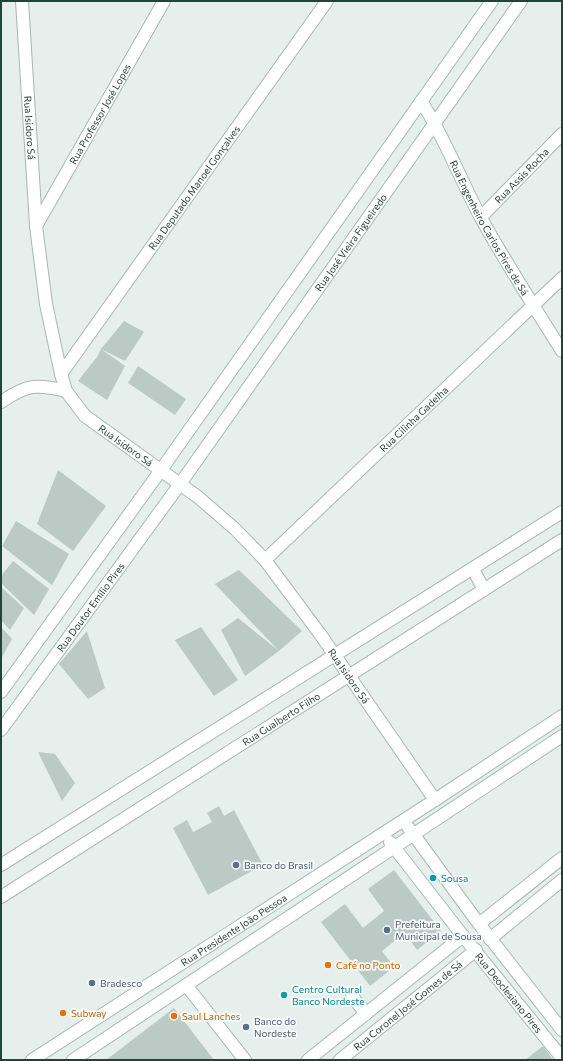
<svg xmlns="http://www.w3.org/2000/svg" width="563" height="1061" viewBox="0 0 563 1061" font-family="Commissioner,sans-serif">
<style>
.building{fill:#bbcac4}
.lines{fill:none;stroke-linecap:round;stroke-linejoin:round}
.street-casing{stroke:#a8b8b2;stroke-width:14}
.secondary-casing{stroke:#a4bbb3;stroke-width:14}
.street{stroke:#fff;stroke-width:12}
.secondary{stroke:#fff;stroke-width:12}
.service-dot{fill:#5c6f8a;stroke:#f7fbf9;stroke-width:1.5}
.culture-dot{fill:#0f9aa8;stroke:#f7fbf9;stroke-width:1.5}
.food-dot{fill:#e8710a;stroke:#f7fbf9;stroke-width:1.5}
.labels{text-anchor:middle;stroke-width:3.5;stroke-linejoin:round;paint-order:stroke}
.street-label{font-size:10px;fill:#24423a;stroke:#f7fbf9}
.service-label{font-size:10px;fill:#4e5e75;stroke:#f7fbf9;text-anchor:start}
.culture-label{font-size:10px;fill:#0d838f;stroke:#f7fbf9;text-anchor:start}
.food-label{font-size:10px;fill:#c56008;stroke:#f7fbf9;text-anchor:start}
</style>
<rect width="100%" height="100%" fill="#e6efeb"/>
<g class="building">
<path d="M124 321 144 332 125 361 101 349 125 366 107 400 78 381 97 357 101 349Z"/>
<path d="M138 366 186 399 175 415 128 383Z"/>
<path d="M58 470 106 506 73 551 37 524Z"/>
<path d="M16 521 69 554 52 585 2 546Z"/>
<path d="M13 561 49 589 34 615 1 583V576Z"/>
<path d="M239 570 302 631 279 651 215 584Z"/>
<path d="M1 587 24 608 10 630 1 620Z"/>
<path d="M238 618 279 651 245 676 221 630Z"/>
<path d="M1 627 12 639 1 659Z"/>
<path d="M201 627 238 680 214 696 175 640Z"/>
<path d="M87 631 105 688 88 699 59 664Z"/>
<path d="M38 752 55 754 75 783 62 801Z"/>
<path d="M219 806 224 816 234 810 263 865 208 895 173 828 187 820 193 832 212 822 207 813Z"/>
<path d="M394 870 441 931 417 950 405 933 382 951 394 967 370 986 321 922 345 904 363 928 384 911 368 889Z"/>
<path d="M174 1008 214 1060H106Z"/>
<path d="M543 1046 553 1060H525Z"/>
</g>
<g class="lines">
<defs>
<g id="street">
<path id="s1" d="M22 1 36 226 46 304 61 374 66 391 85 416 198 497 235 529 265 560 320 634 435 800"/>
<path id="s2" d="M481 217 562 134"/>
<path id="s3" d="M36 226 164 1"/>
<path id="s4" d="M61 374 327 1"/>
<path d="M1 402C27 384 37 384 66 391"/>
<path id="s5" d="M265 560 562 278"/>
<path d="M473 569 484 590"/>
<path d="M1 865 562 512"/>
<path id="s6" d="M1 897 562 540"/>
<path d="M479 924 562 858"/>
<path d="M490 939 562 880"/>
<path d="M186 985 245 1060"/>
<path d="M352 996 366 1014"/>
<path d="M308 1060 463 936"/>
<path id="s7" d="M340 1060 476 950"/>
</g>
<g id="secondary">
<path id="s8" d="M421 101C445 138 460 179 481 218 506 263 534 307 562 351"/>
<path d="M1 692 161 470 492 1"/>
<path id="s9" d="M1 730 180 484 521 1"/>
<path d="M408 827 479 924 562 1030"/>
<path id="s10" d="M390 842 463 936 562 1058"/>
<path id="s11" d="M32 1060 435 800 562 716"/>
<path d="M73 1060 562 736"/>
</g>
</defs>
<use href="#street" class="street-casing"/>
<use href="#secondary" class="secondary-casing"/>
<use href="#street" class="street"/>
<use href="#secondary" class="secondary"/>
</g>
<g class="service-dot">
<circle cx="236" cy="865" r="4"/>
<circle cx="387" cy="930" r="4"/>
<circle cx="92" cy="983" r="4"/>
<circle cx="246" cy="1027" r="4"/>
</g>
<g class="culture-dot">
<circle cx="433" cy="878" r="4"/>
<circle cx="284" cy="995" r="4"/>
</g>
<g class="food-dot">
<circle cx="328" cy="965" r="4"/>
<circle cx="63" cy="1013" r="4"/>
<circle cx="174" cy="1016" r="4"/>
</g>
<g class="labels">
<g class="street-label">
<text dy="4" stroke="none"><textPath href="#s3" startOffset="129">Rua Professor José Lopes</textPath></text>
<text dy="4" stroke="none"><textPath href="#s1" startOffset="127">Rua Isidoro Sá</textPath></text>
<text dy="4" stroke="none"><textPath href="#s2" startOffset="58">Rua Assis Rocha</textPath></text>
<text dy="4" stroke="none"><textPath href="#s4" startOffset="229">Rua Deputado Manoel Gonçalves</textPath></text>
<text dy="4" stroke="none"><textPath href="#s8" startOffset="144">Rua Engenheiro Carlos Pires de Sá</textPath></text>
<text dy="4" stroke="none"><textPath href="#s9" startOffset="600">Rua José Vieira Figueiredo</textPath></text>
<text dy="4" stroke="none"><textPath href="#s5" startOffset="205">Rua Cilinha Gadelha</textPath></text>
<text dy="4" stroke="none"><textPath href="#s1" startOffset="475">Rua Isidoro Sá</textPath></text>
<text dy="4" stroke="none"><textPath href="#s9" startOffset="152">Rua Doutor Emílio Pires</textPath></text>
<text dy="4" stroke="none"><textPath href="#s1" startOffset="799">Rua Isidoro Sá</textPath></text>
<text dy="4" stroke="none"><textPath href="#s6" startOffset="332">Rua Gualberto Filho</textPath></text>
<text dy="4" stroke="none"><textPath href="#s11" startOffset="240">Rua Presidente João Pessoa</textPath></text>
<text dy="4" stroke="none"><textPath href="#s10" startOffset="192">Rua Deoclesiano Pires</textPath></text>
<text dy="4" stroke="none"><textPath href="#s7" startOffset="87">Rua Coronel José Gomes de Sá</textPath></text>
</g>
<g class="service-label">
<text x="244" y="869">Banco do Brasil</text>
<text x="395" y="928">Prefeitura<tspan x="395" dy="12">Municipal de Sousa</tspan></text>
<text x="100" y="987">Bradesco</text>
<text x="254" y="1025">Banco do<tspan x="254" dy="12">Nordeste</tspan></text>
</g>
<g class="culture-label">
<text x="441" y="882">Sousa</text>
<text x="292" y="993">Centro Cultural<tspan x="292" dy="12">Banco Nordeste</tspan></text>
</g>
<g class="food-label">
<text x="336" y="969">Café no Ponto</text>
<text x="71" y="1017">Subway</text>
<text x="182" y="1020">Saul Lanches</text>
</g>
</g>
<rect width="563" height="1061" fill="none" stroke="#24423a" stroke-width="4"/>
</svg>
